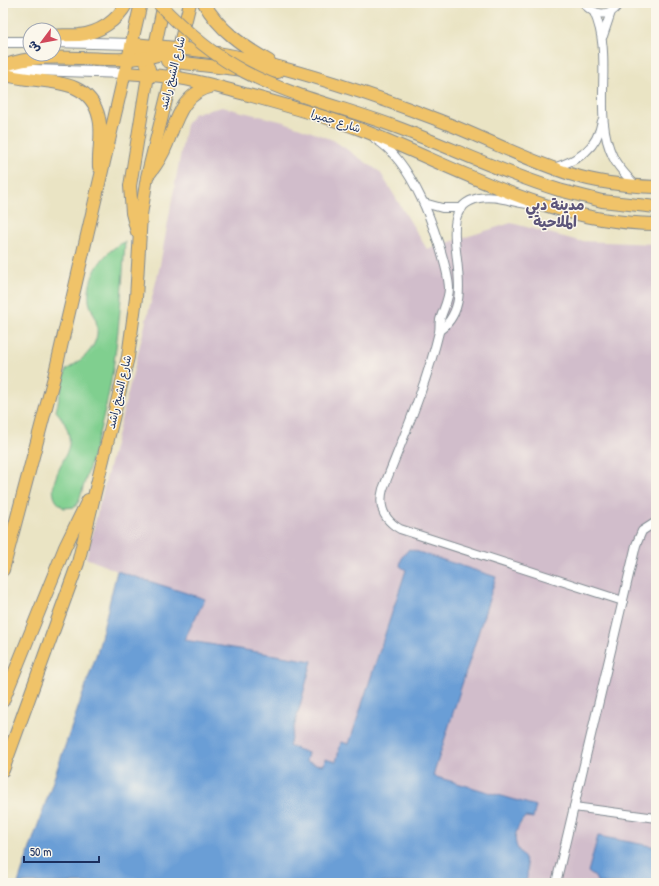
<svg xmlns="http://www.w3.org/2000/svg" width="659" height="886" viewBox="0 0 659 886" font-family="'Patrick Hand','Playpen Sans Arabic',sans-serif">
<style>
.industrial{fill:#d1bdcb}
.green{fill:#80cf8f;stroke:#4e7f76}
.water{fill:#6a9ed6;stroke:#42669a}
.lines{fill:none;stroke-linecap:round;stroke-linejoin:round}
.minor-casing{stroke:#828a91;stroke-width:10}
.tertiary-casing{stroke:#828a91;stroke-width:12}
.primary-casing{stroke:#828a91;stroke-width:14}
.minor{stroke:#fff;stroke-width:8}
.tertiary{stroke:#fff;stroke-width:10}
.primary{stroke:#f0c369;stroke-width:12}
.primary-bridge-casing{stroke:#828a91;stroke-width:14;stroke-linecap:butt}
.primary-bridge{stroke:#f0c369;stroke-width:12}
.labels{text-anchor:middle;stroke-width:3;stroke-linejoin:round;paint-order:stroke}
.street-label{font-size:11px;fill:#1b2f5e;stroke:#fbf7ec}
.district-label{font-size:15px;font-weight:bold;fill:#5c557a;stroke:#fbf7ec}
</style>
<rect width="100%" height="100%" fill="#fbf7ec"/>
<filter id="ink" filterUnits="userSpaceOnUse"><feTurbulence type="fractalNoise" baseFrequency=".025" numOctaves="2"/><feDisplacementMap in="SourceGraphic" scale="8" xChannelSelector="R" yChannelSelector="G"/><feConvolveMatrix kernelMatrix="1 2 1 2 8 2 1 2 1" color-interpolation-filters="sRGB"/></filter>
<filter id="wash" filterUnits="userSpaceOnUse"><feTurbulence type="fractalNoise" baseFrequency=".012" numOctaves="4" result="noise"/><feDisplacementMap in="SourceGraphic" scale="16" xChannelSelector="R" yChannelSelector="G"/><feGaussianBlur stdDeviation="0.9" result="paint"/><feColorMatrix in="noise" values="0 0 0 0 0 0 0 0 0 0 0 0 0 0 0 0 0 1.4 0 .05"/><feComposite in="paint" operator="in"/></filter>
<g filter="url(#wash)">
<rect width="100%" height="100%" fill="#eae4c4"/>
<path class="industrial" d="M222 107 284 122 333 140 380 172 427 249 511 223 579 241 656 244V847L598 836 595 877 598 883H526L528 871 524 858 517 848 515 840 517 830 525 817 453 783 433 776 496 577 400 566 406 569 349 744 341 743 336 762 325 759V765L314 764 306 761 308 753 289 746 312 661 183 640 204 599 117 571 86 558 159 270 186 125 193 114Z"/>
<path class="green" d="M125 242C122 288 119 335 111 381 104 422 91 461 79 501L75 507 64 508C39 493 65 464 69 445 71 433 64 420 56 411L66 370C84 359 102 345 96 321 95 314 90 308 89 301 86 277 104 250 125 242Z"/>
<g class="water">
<path d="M409 549 496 577 433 776 536 806 533 818 525 817C517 826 512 838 518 849 520 852 523 855 524 857 528 866 528 874 526 883H18L98 650 117 571 205 599 184 640 312 661 289 746 308 753 306 761 314 764 324 765 325 759 336 762 341 742 349 744 406 570 400 566 402 557Z"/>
<path d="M598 836 656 847V883H598L595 877 588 872Z"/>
</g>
</g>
<g filter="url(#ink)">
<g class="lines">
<defs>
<g id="minor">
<path d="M584 3C593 16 611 18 619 3"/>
<path d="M594 12C615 58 591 112 613 157 618 168 628 177 636 186"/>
<path d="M603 36 611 12"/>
<path d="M375 139C396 151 411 177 421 198 431 218 448 268 449 288 449 300 443 309 440 320 439 324 440 328 439 332 426 386 403 438 383 489 378 507 384 520 400 529L623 601"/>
<path d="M553 168C579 160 597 149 602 121"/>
<path d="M424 203 442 208H462"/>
<path d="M440 330C488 295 423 210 479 198 497 194 518 205 537 205"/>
<path d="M574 807 656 818"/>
<path d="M556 883 636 545 642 531 656 522"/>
</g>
<g id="tertiary">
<path d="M3 42H30"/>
<path d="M54 42 132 44"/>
<path d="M3 69 125 73"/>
</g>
<g id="primary">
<path d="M204 3C219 30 243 46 269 61"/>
<path d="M54 36C62 35 71 35 79 35 99 33 117 21 127 3"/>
<path d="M132 44C166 47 200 49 234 56 301 71 368 93 433 118 479 135 523 159 570 174 598 183 627 186 656 187"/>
<path d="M132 44 142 53 149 69 130 186 132 213 137 232"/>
<path d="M156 54 155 46 164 3"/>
<path d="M167 61 244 70 278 72"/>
<path d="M3 66C58 45 119 72 174 50"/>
<path d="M125 73C140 74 155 75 170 77 194 79 218 87 241 93 281 104 323 115 362 130 459 168 548 223 656 224"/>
<path d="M3 74C36 86 89 72 99 118 103 133 98 151 99 167"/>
<path d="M150 173C157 164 163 154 167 144 177 118 183 92 214 86"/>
<path d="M559 190 602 201 656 207"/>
<path d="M3 570 54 377 141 3"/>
<path d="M3 701 65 547 88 500"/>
<path d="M3 770 78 563 98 480 128 357 136 298 141 215 147 177 190 3"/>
</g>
</defs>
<use href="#minor" class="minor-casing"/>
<use href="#tertiary" class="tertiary-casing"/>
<use href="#primary" class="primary-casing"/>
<use href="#minor" class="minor"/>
<use href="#tertiary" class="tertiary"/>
<use href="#primary" class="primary"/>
<defs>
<path id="primary-bridge" d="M158 3C184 30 212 55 245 72 293 97 346 108 396 127 450 147 503 173 559 190"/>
</defs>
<use href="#primary-bridge" class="primary-bridge-casing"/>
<use href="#primary-bridge" class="primary-bridge"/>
</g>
</g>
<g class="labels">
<g class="street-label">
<text transform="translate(172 73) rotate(-76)" y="4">شارع الشيخ راشد</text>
<text transform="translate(336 121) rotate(18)" y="4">شارع جميرا</text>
<text transform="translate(119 392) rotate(-77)" y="4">شارع الشيخ راشد</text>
</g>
<g class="district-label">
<text x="555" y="210">مدينة دبي<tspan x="555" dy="17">الملاحية</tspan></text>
</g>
</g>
<rect width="659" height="886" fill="none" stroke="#fbf7ec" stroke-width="16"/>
<g transform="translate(42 42) rotate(238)"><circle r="19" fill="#fbf7ec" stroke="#a1a7b3"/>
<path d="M0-3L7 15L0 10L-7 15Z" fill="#d1495b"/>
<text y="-6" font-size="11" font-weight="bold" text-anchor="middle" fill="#1b2f5e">ش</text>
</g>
<path d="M24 856v6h75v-6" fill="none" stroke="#1b2f5e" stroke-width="2"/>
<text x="30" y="856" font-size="12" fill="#1b2f5e" stroke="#fbf7ec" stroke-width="3" paint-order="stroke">50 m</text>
</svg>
